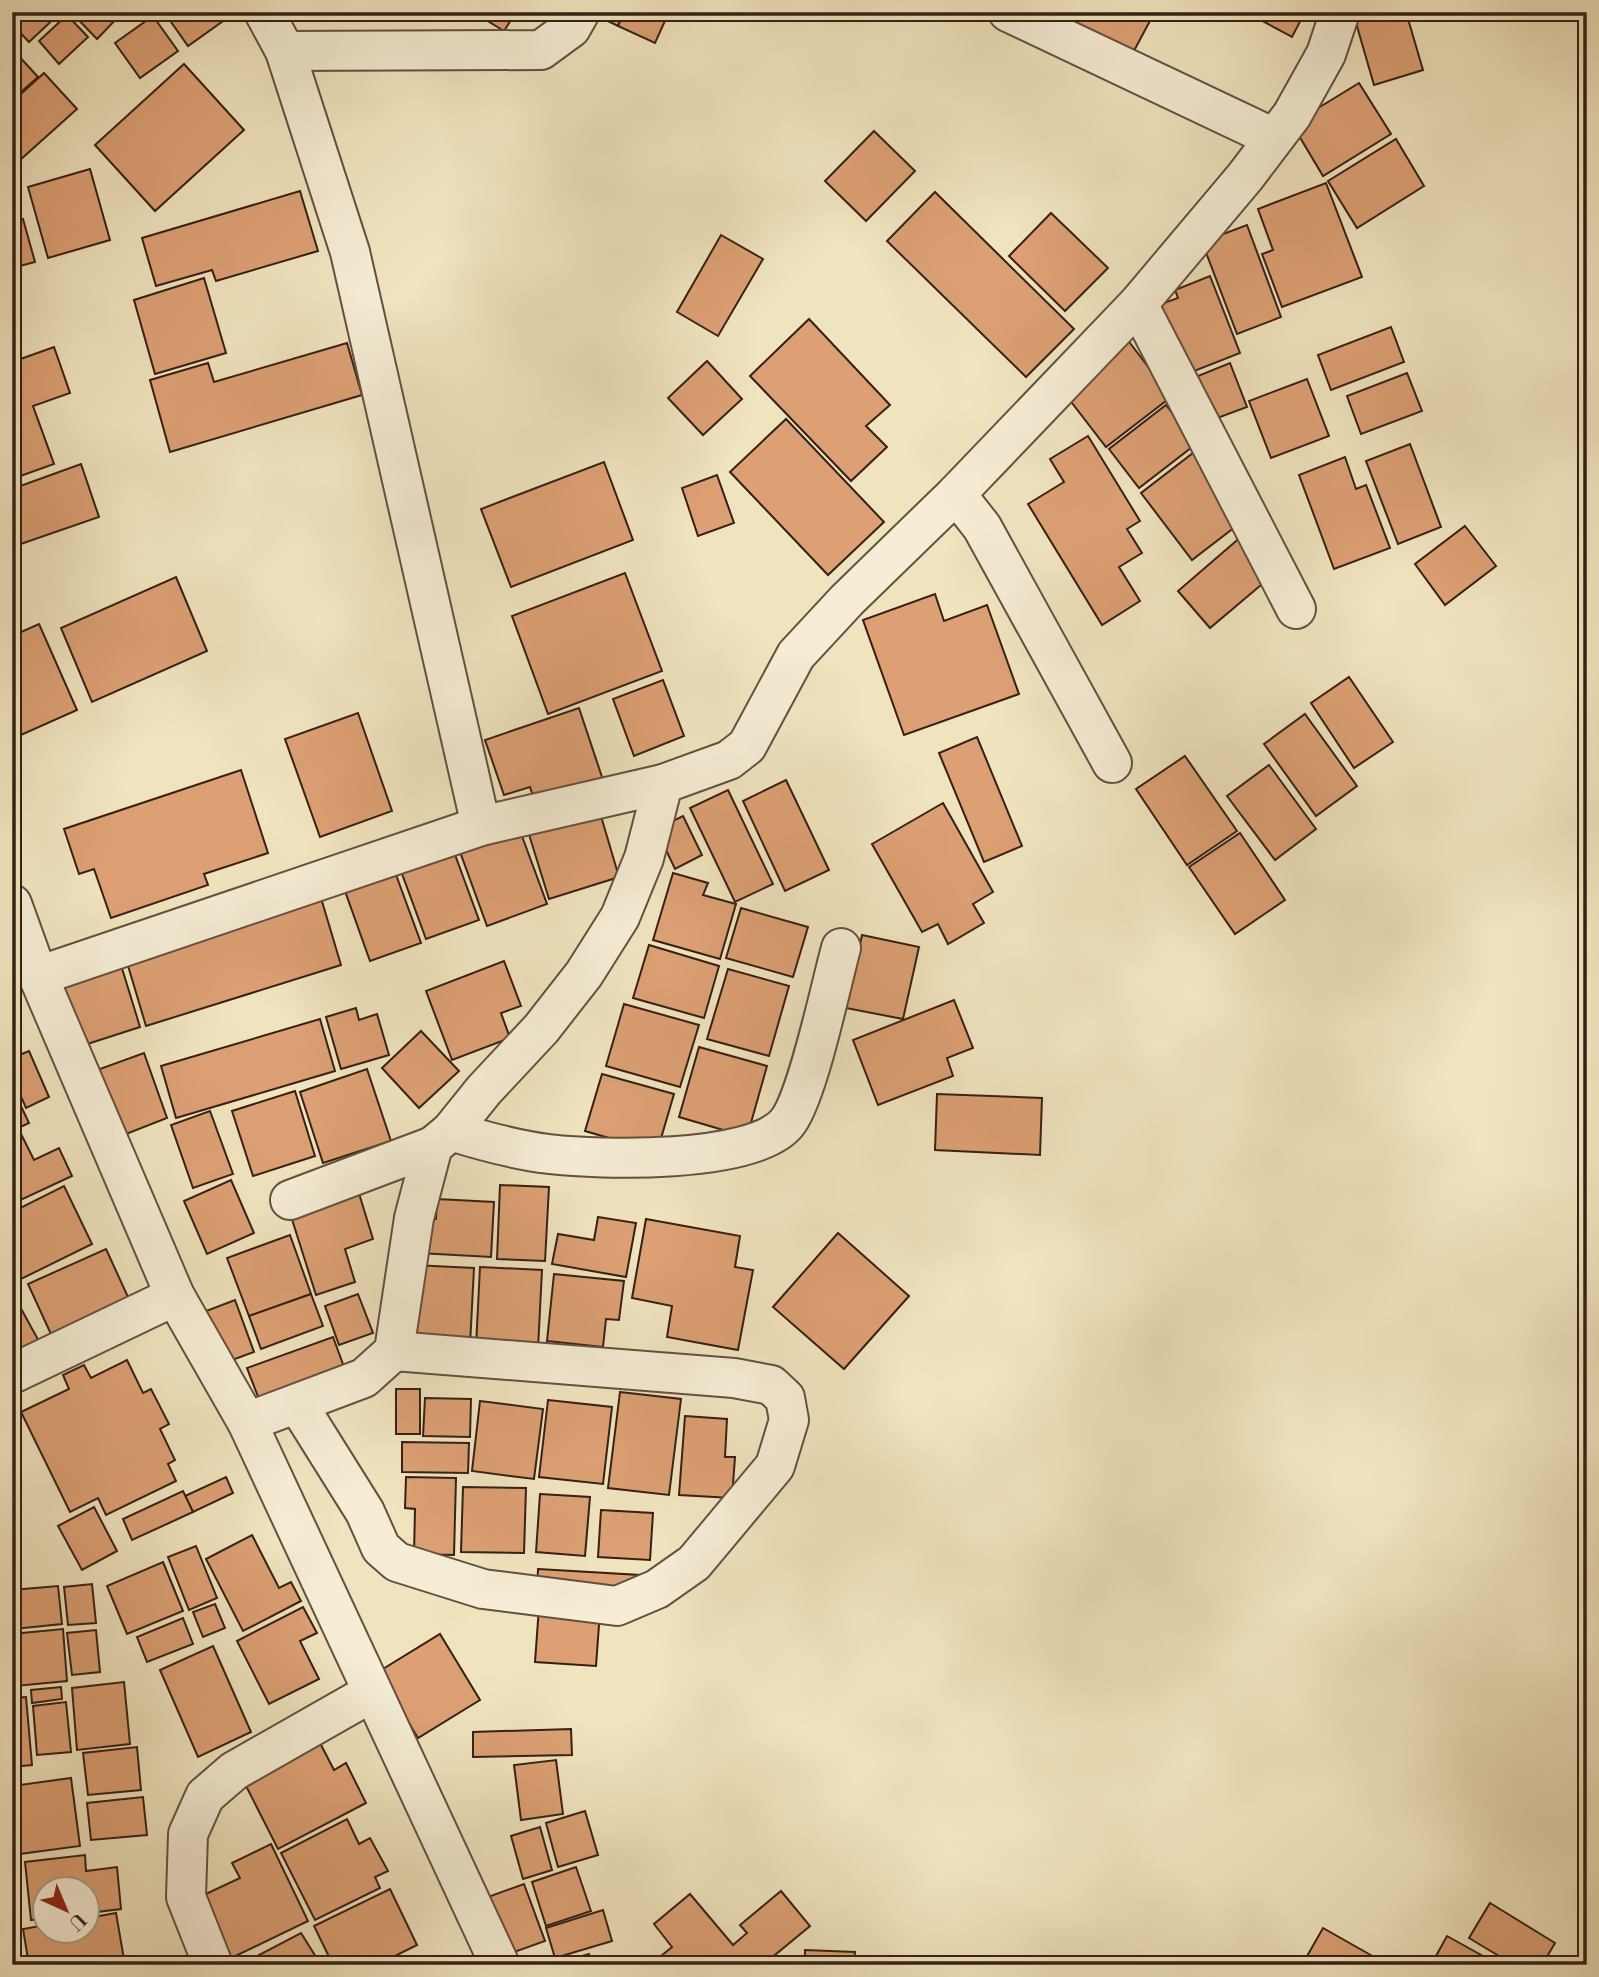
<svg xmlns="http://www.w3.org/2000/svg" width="1599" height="1977" viewBox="0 0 1599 1977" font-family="'Libre Bodoni',serif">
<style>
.building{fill:#dca074;stroke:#361f15;stroke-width:2}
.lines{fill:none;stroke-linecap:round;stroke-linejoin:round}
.minor-casing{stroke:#645040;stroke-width:42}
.minor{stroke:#f5edd5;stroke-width:38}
</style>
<rect width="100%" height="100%" fill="#f0e4bf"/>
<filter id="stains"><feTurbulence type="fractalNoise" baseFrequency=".00286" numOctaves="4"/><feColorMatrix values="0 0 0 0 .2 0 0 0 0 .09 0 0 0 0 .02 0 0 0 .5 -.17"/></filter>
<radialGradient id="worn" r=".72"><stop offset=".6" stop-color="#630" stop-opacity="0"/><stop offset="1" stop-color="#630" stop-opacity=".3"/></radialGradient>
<g class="building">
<path d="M12 12H61L29 42 12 24Z"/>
<path d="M71 12H123L97 39Z"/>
<path d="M164 12H232L233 14 188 46Z"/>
<path d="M429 12H446L442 20Z"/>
<path d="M473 12H516L504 31Z"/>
<path d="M589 12H624L618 26Z"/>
<path d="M624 12H669L655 43 618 26Z"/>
<path d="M1068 12H1139L1151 19 1127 64 1059 28Z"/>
<path d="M1246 12H1305L1292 37Z"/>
<path d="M1366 12H1406L1423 70 1374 85 1354 16Z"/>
<path d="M67 15 88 37 59 64 39 41Z"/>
<path d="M153 16 178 51 140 78 115 43Z"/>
<path d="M17 54 38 77 12 100V58Z"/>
<path d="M184 64 244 130 155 211 95 145Z"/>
<path d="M44 73 77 109 20 160 12 152V102Z"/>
<path d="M1359 83 1391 134 1323 176 1292 124Z"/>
<path d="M874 131 915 171 866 221 825 181Z"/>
<path d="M1396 139 1424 186 1357 228 1328 181Z"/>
<path d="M90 169 110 240 48 258 28 187Z"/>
<path d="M1326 183 1362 277 1282 307 1262 254 1273 250 1258 209Z"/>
<path d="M300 191 318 251 216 281 212 270 156 286 142 238Z"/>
<path d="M935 192 1074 329 1026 377 887 241Z"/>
<path d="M1051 213 1108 268 1065 311 1009 256Z"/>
<path d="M23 219 35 262 12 268V222Z"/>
<path d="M1247 225 1281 317 1237 334 1202 242Z"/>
<path d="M721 235 763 259 718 336 677 312Z"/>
<path d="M1210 276 1240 353 1179 377 1153 307 1178 298 1175 290Z"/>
<path d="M204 278 226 353 155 374 134 300Z"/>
<path d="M809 319 890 405 866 426 887 447 851 481 750 376Z"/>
<path d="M1391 327 1404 362 1331 390 1318 355Z"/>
<path d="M1127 339 1171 397 1106 447 1062 390Z"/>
<path d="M347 343 362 395 170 452 150 380 208 363 214 382Z"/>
<path d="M54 347 70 393 33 406 54 464 12 479V362Z"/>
<path d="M707 361 742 399 703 435 668 398Z"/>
<path d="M1230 363 1247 407 1204 423 1188 380Z"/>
<path d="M1407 373 1422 411 1361 434 1347 396Z"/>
<path d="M1307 379 1329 436 1271 458 1249 401Z"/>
<path d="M1166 405 1196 444 1139 488 1109 449Z"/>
<path d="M786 419 884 522 828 575 730 472Z"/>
<path d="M1088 436 1140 521 1127 529 1142 553 1119 567 1140 601 1102 625 1028 504 1064 482 1050 459Z"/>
<path d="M1410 444 1441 527 1398 544 1366 461Z"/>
<path d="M1193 453 1244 520 1192 560 1141 493Z"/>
<path d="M1345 457 1356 489 1366 485 1390 548 1334 569 1299 475Z"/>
<path d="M604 462 633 540 511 587 481 509Z"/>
<path d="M81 464 99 517 12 547V489Z"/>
<path d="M717 475 734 523 698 536 682 488Z"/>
<path d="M1465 526 1496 566 1445 605 1415 564Z"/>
<path d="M1242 536 1274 574 1210 628 1178 591Z"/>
<path d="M625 573 662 671 548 714 512 616Z"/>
<path d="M176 577 207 651 92 702 61 628Z"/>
<path d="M935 594 944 621 987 605 1019 694 904 735 863 620Z"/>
<path d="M39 624 77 710 12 739V636Z"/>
<path d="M1349 677 1393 742 1354 768 1311 703Z"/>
<path d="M663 680 684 736 634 756 613 699Z"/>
<path d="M579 708 604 783 536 805 530 787 504 795 485 740Z"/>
<path d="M358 713 392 811 320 837 285 739Z"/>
<path d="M1305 714 1357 786 1316 816 1264 744Z"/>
<path d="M977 737 1022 846 984 862 939 753Z"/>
<path d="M1185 756 1237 831 1187 865 1136 789Z"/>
<path d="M1269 765 1316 829 1275 860 1227 796Z"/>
<path d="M241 770 268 853 204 874 208 885 111 918 94 869 79 874 64 829Z"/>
<path d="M786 780 829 870 785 891 743 801Z"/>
<path d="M728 790 773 884 735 902 690 808Z"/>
<path d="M943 803 993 892 973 904 984 923 948 944 938 924 922 932 872 844Z"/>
<path d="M598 806 619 877 549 899 527 828Z"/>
<path d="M683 816 702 855 675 869 656 829Z"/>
<path d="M519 828 547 904 487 926 459 849Z"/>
<path d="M1240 833 1285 900 1235 934 1189 867Z"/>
<path d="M454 852 479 920 426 939 401 871Z"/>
<path d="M395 872 421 943 370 961 345 891Z"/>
<path d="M673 873 708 883 703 895 736 904 720 959 653 940Z"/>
<path d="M321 898 341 965 146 1026 126 959Z"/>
<path d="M741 908 808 927 793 977 726 958Z"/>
<path d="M862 935 919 947 903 1019 846 1008Z"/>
<path d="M649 945 719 966 704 1018 633 998Z"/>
<path d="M504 961 521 1006 501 1013 510 1038 452 1060 426 991Z"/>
<path d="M121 965 140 1027 75 1048 56 985Z"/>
<path d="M728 969 789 986 769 1056 707 1039Z"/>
<path d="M954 1000 973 1048 947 1058 953 1076 878 1105 853 1040Z"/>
<path d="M624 1004 699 1025 680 1087 606 1066Z"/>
<path d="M356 1008 359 1020 377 1014 389 1055 341 1069 326 1017Z"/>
<path d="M320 1019 335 1071 176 1118 161 1066Z"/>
<path d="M421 1031 459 1071 419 1108 382 1068Z"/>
<path d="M699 1047 767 1066 747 1137 679 1117Z"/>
<path d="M29 1051 49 1097 26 1108 12 1076V1058Z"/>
<path d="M144 1053 167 1118 121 1136 97 1070Z"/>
<path d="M367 1069 391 1141 323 1163 300 1092Z"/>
<path d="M602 1074 674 1094 657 1152 585 1131Z"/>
<path d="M12 1087 29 1123 12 1131Z"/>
<path d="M295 1091 315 1156 253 1176 232 1111Z"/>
<path d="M937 1094 1042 1098 1040 1155 935 1150Z"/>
<path d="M210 1111 233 1174 193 1188 171 1125Z"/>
<path d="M21 1134 34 1160 59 1148 72 1176 12 1204V1138Z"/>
<path d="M231 1180 254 1233 207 1254 184 1201Z"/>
<path d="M500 1185 549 1187 545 1261 497 1259Z"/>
<path d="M64 1186 92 1244 19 1280 12 1267V1212Z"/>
<path d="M357 1187 373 1239 345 1249 355 1282 316 1295 289 1210Z"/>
<path d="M437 1199 494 1202 491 1257 419 1253 421 1218 436 1219Z"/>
<path d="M598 1217 636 1223 626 1277 552 1264 558 1234 594 1240Z"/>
<path d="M646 1219 740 1236 735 1267 753 1270 738 1350 667 1337 672 1306 632 1298Z"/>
<path d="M838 1233 909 1296 844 1369 773 1307Z"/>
<path d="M290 1235 311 1294 249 1316 227 1258Z"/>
<path d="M106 1249 133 1308 55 1343 28 1284Z"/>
<path d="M413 1265 474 1268 470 1345 409 1342Z"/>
<path d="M480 1267 542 1270 538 1349 476 1346Z"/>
<path d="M554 1274 624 1281 619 1320 606 1319 603 1347 547 1341Z"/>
<path d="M12 1292 41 1345 12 1360Z"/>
<path d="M311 1294 323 1326 261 1349 249 1316Z"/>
<path d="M358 1294 373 1333 339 1345 325 1306Z"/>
<path d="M235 1300 254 1352 224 1363 206 1311Z"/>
<path d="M333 1337 347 1375 262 1407 247 1368Z"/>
<path d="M127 1360 143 1393 151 1389 169 1424 160 1429 175 1460 168 1464 176 1481 106 1515 98 1498 70 1512 21 1412 69 1389 63 1375 84 1365 91 1378Z"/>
<rect x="396" y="1389" width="24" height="45"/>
<path d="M620 1392 681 1399 669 1495 608 1488Z"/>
<path d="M425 1398 471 1399 470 1437 423 1436Z"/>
<path d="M548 1400 612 1407 603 1484 539 1477Z"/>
<path d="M480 1401 543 1409 534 1479 472 1471Z"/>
<path d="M685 1416 727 1419 725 1457H735L732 1498 679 1495Z"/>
<path d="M402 1442 469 1443 468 1473 402 1472Z"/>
<path d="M12 1462H15L19 1500 12 1501Z"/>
<path d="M226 1477 233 1493 193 1512 185 1496Z"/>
<path d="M406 1477 456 1478 454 1555 414 1554 415 1509 405 1508Z"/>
<path d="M463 1487 526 1488 524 1553 461 1552Z"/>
<path d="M183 1491 193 1512 132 1540 123 1519Z"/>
<path d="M540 1494 590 1497 585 1556 536 1552Z"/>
<path d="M94 1507 117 1551 82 1570 58 1526Z"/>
<path d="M601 1510 653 1513 650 1560 598 1557Z"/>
<path d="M252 1535 279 1588 291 1582 301 1601 243 1631 206 1559Z"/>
<path d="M196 1546 217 1598 189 1610 168 1557Z"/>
<path d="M163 1562 183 1611 127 1634 107 1586Z"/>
<path d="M538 1569 640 1575 634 1592 537 1589Z"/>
<path d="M92 1584 96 1623 68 1625 64 1587Z"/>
<path d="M58 1586 62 1624 14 1629 12 1590Z"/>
<path d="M215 1604 225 1628 203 1637 193 1612Z"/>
<path d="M303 1607 317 1633 300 1641 319 1679 269 1704 237 1641Z"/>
<path d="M539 1607 600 1611 596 1666 535 1662Z"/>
<path d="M183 1618 193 1644 147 1662 137 1637Z"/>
<path d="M63 1629 67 1681 16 1686 12 1634Z"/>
<path d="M96 1630 100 1672 72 1675 67 1633Z"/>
<path d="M440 1634 480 1700 418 1738 378 1672Z"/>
<path d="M213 1646 251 1732 198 1757 160 1670Z"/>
<path d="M124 1682 130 1744 77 1750 72 1688Z"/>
<path d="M61 1687 62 1699 32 1703 31 1690Z"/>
<path d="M26 1697 32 1765 12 1767V1698Z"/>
<path d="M66 1702 71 1752 37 1755 33 1706Z"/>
<path d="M571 1729 572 1755 473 1757V1732Z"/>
<path d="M319 1741 334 1770 346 1763 366 1803 278 1849 243 1780Z"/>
<path d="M137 1747 141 1790 88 1795 83 1753Z"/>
<path d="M556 1760 563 1814 521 1820 514 1765Z"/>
<path d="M71 1778 80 1846 12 1855V1786Z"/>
<path d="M143 1797 147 1835 91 1840 87 1803Z"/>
<path d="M585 1811 598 1855 558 1867 546 1823Z"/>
<path d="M347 1819 359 1844 370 1838 388 1871 375 1877 380 1888 315 1920 281 1853Z"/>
<path d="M540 1827 552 1870 523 1879 511 1836Z"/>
<path d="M271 1844 308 1921 223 1962 193 1900 240 1878 232 1863Z"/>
<path d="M85 1855 86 1871 117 1867 121 1909 88 1913V1890H46V1918L31 1920 25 1862Z"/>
<path d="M576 1867 591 1911 546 1926 532 1882Z"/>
<path d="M524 1884 545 1941 506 1955 485 1898Z"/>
<path d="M390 1889 417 1945 377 1965H333L314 1926Z"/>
<path d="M781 1891 810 1926 775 1955 783 1965H650L672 1947 654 1924 690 1894 733 1945 747 1933 740 1925Z"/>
<path d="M1490 1903 1555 1943 1542 1965H1514L1469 1938Z"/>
<path d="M603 1910 612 1941 555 1958 546 1928Z"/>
<path d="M116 1913 125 1965H29L23 1929 46 1925V1932H88V1918Z"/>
<path d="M1323 1928 1383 1962 1381 1965H1302Z"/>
<path d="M301 1933 321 1965H240Z"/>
<path d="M1447 1936 1499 1965H1431Z"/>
<path d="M805 1950 855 1952 854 1965H805Z"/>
<path d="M589 1954 592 1965H551Z"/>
</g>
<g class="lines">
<defs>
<g id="minor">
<path d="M264 12 285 51 350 252 481 826"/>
<path d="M1008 12 1274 138"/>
<path d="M285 51 541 50 571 28 580 12"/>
<path d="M1138 304 1296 609"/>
<path d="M956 494 982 527 1112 763"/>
<path d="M12 904 38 976 175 1296 247 1422 500 1965"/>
<path d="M38 976 481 826 663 784"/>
<path d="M451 1131C483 1141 515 1150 549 1154 600 1160 751 1164 786 1124 807 1101 831 984 841 948"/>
<path d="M290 1200 433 1146"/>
<path d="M12 1374 175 1296"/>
<path d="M298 1405 365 1512 381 1548 397 1562 483 1589 617 1606 657 1589 694 1563 775 1466 789 1420 785 1398 771 1385 734 1378 394 1351"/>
<path d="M247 1422 364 1378 394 1351 414 1218 433 1146 451 1131 484 1090 541 1029 584 974 620 917 644 858 663 784 729 760 747 746 796 655 847 600 956 494 1138 304 1245 177 1292 115 1326 54 1340 12"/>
<path d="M213 1965 186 1897 188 1834 205 1796 234 1771 371 1693"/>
</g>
</defs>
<use href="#minor" class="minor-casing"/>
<use href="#minor" class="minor"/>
</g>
<rect width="1599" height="1977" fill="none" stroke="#f0e4bf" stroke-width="42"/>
<rect x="14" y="14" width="1571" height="1949" fill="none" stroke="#361f15" stroke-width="3.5"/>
<rect x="21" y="21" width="1557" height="1935" fill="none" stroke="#361f15" stroke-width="2"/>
<g transform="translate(66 1910) rotate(136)"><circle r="33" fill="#f5edd5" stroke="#a99b88" stroke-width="2"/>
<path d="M0-5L12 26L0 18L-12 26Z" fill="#8f2418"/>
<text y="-10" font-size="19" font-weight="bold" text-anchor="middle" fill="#361f15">U</text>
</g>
<rect width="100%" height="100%" filter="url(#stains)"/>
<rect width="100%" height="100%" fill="url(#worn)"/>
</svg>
